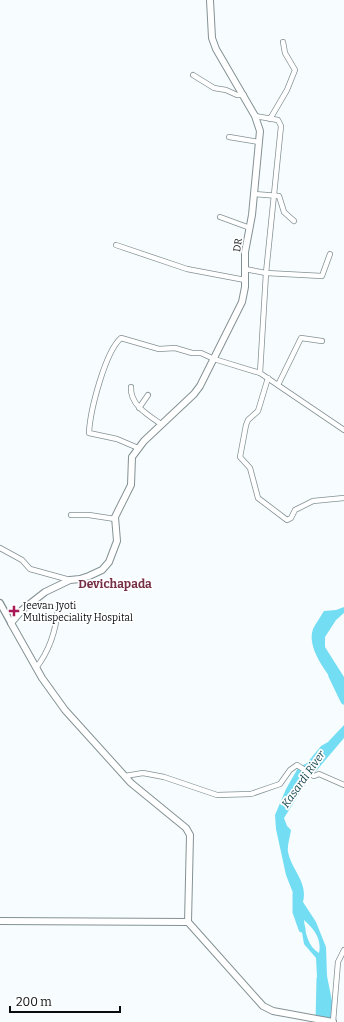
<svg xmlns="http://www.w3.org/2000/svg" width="344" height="1022" viewBox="0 0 344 1022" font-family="Bitter,serif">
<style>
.water{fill:#73ddf3;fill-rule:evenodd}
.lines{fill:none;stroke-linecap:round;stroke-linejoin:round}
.river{stroke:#73ddf3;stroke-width:7}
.minor-casing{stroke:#849194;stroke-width:6}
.tertiary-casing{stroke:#849194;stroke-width:8}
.secondary-casing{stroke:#849194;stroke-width:8}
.minor{stroke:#fff;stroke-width:4.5}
.tertiary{stroke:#fff;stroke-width:5.5}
.secondary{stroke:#fff;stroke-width:6}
.poi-dot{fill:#a91956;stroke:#fff;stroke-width:1.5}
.labels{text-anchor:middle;stroke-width:3.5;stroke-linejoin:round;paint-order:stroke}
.street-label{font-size:10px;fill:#080c0d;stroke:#fff}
.poi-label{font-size:10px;fill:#080c0d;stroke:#fff;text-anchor:start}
.water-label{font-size:11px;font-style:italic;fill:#194952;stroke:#fff}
.quarter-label{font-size:12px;font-weight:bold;fill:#763046;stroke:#fff}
</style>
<rect width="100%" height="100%" fill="#f7fdfe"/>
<g class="water">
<path d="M344 607V613L336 620 325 637V647L344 677V698C334 680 305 651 313 629 316 623 321 616 324 611L336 610Z"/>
<path d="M344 725V738L306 783 284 818 287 826 291 830C290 837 287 846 288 852 292 871 308 882 303 902L316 922 326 947 327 976 334 1011 332 1022H320L322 995 317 977 316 958 304 944 297 903 286 875 276 829 275 815 286 789 298 768 307 763 321 746 328 742ZM304 920C314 929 322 939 319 953 308 947 305 932 304 920Z"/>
</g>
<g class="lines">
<g class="river">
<path d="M332 676 344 701"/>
<path d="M296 894V912L302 929"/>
<path d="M319 1022 320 979"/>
</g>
<defs>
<g id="minor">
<path d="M193 75 214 88 226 90 237 95H244"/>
<path d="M255 116 278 120 281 126 266 273 260 373"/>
<path d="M270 119 287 90 295 70 285 53 283 42"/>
<path d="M229 137 259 142"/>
<path d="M254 194 279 196 284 212 294 221"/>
<path d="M220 217 250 228"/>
<path d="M116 245 187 269 245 280"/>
<path d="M245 269 266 273 322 276 330 254"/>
<path d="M268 378 258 411 248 420 246 425 240 457 250 468 258 498 287 520 291 518 295 510 313 501 344 498"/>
<path d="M278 385 301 338 322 341"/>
<path d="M131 387C130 405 148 415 161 424"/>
<path d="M139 408 148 395"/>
<path d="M138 448 117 439 89 433C90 411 105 352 121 338L159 349 175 348 192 353H201L214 359 260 373 344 430"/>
<path d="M71 515H89L115 519"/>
<path d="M0 548 22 560 30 569 70 580"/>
<path d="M36 668C50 650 56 631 58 608"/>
<path d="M125 776 143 773 164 777 217 795 251 794 280 784 290 770 297 765 314 776 319 774 344 785"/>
<path d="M333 1022 338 962 344 950"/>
</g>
<path id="tertiary" d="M0 603 11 623"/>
<g id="secondary">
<path d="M210 0 212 38 216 49 255 116 260 131 252 215 245 252V287L242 302 200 386 194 394 144 441 132 457 131 485 115 517 117 541 109 562 102 570 89 576 80 579 70 580 45 592 22 610 11 623 42 678 65 710 131 783 186 828 190 835 188 922 263 1006 273 1011 333 1022"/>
<path d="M0 921 188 922"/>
</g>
</defs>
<use href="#minor" class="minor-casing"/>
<use href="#tertiary" class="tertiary-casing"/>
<use href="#secondary" class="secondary-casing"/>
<use href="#minor" class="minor"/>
<use href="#tertiary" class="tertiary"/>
<use href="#secondary" class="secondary"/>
</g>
<path class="poi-dot" d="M12 605h4v4h4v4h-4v4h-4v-4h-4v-4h4z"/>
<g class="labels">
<g class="street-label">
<text transform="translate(237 245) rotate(-82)" y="4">DR</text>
</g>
<g class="poi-label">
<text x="23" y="609">Jeevan Jyoti<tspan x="23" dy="12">Multispeciality Hospital</tspan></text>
</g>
<g class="water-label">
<text transform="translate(303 779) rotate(-55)" y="4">Kasardi River</text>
</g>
<g class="quarter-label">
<text x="115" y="588">Devichapada</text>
</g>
</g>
<path d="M10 1006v6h110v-6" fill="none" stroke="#080c0d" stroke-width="2"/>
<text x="16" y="1006" font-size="12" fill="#080c0d" stroke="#ffffff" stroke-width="3" paint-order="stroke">200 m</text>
</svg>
